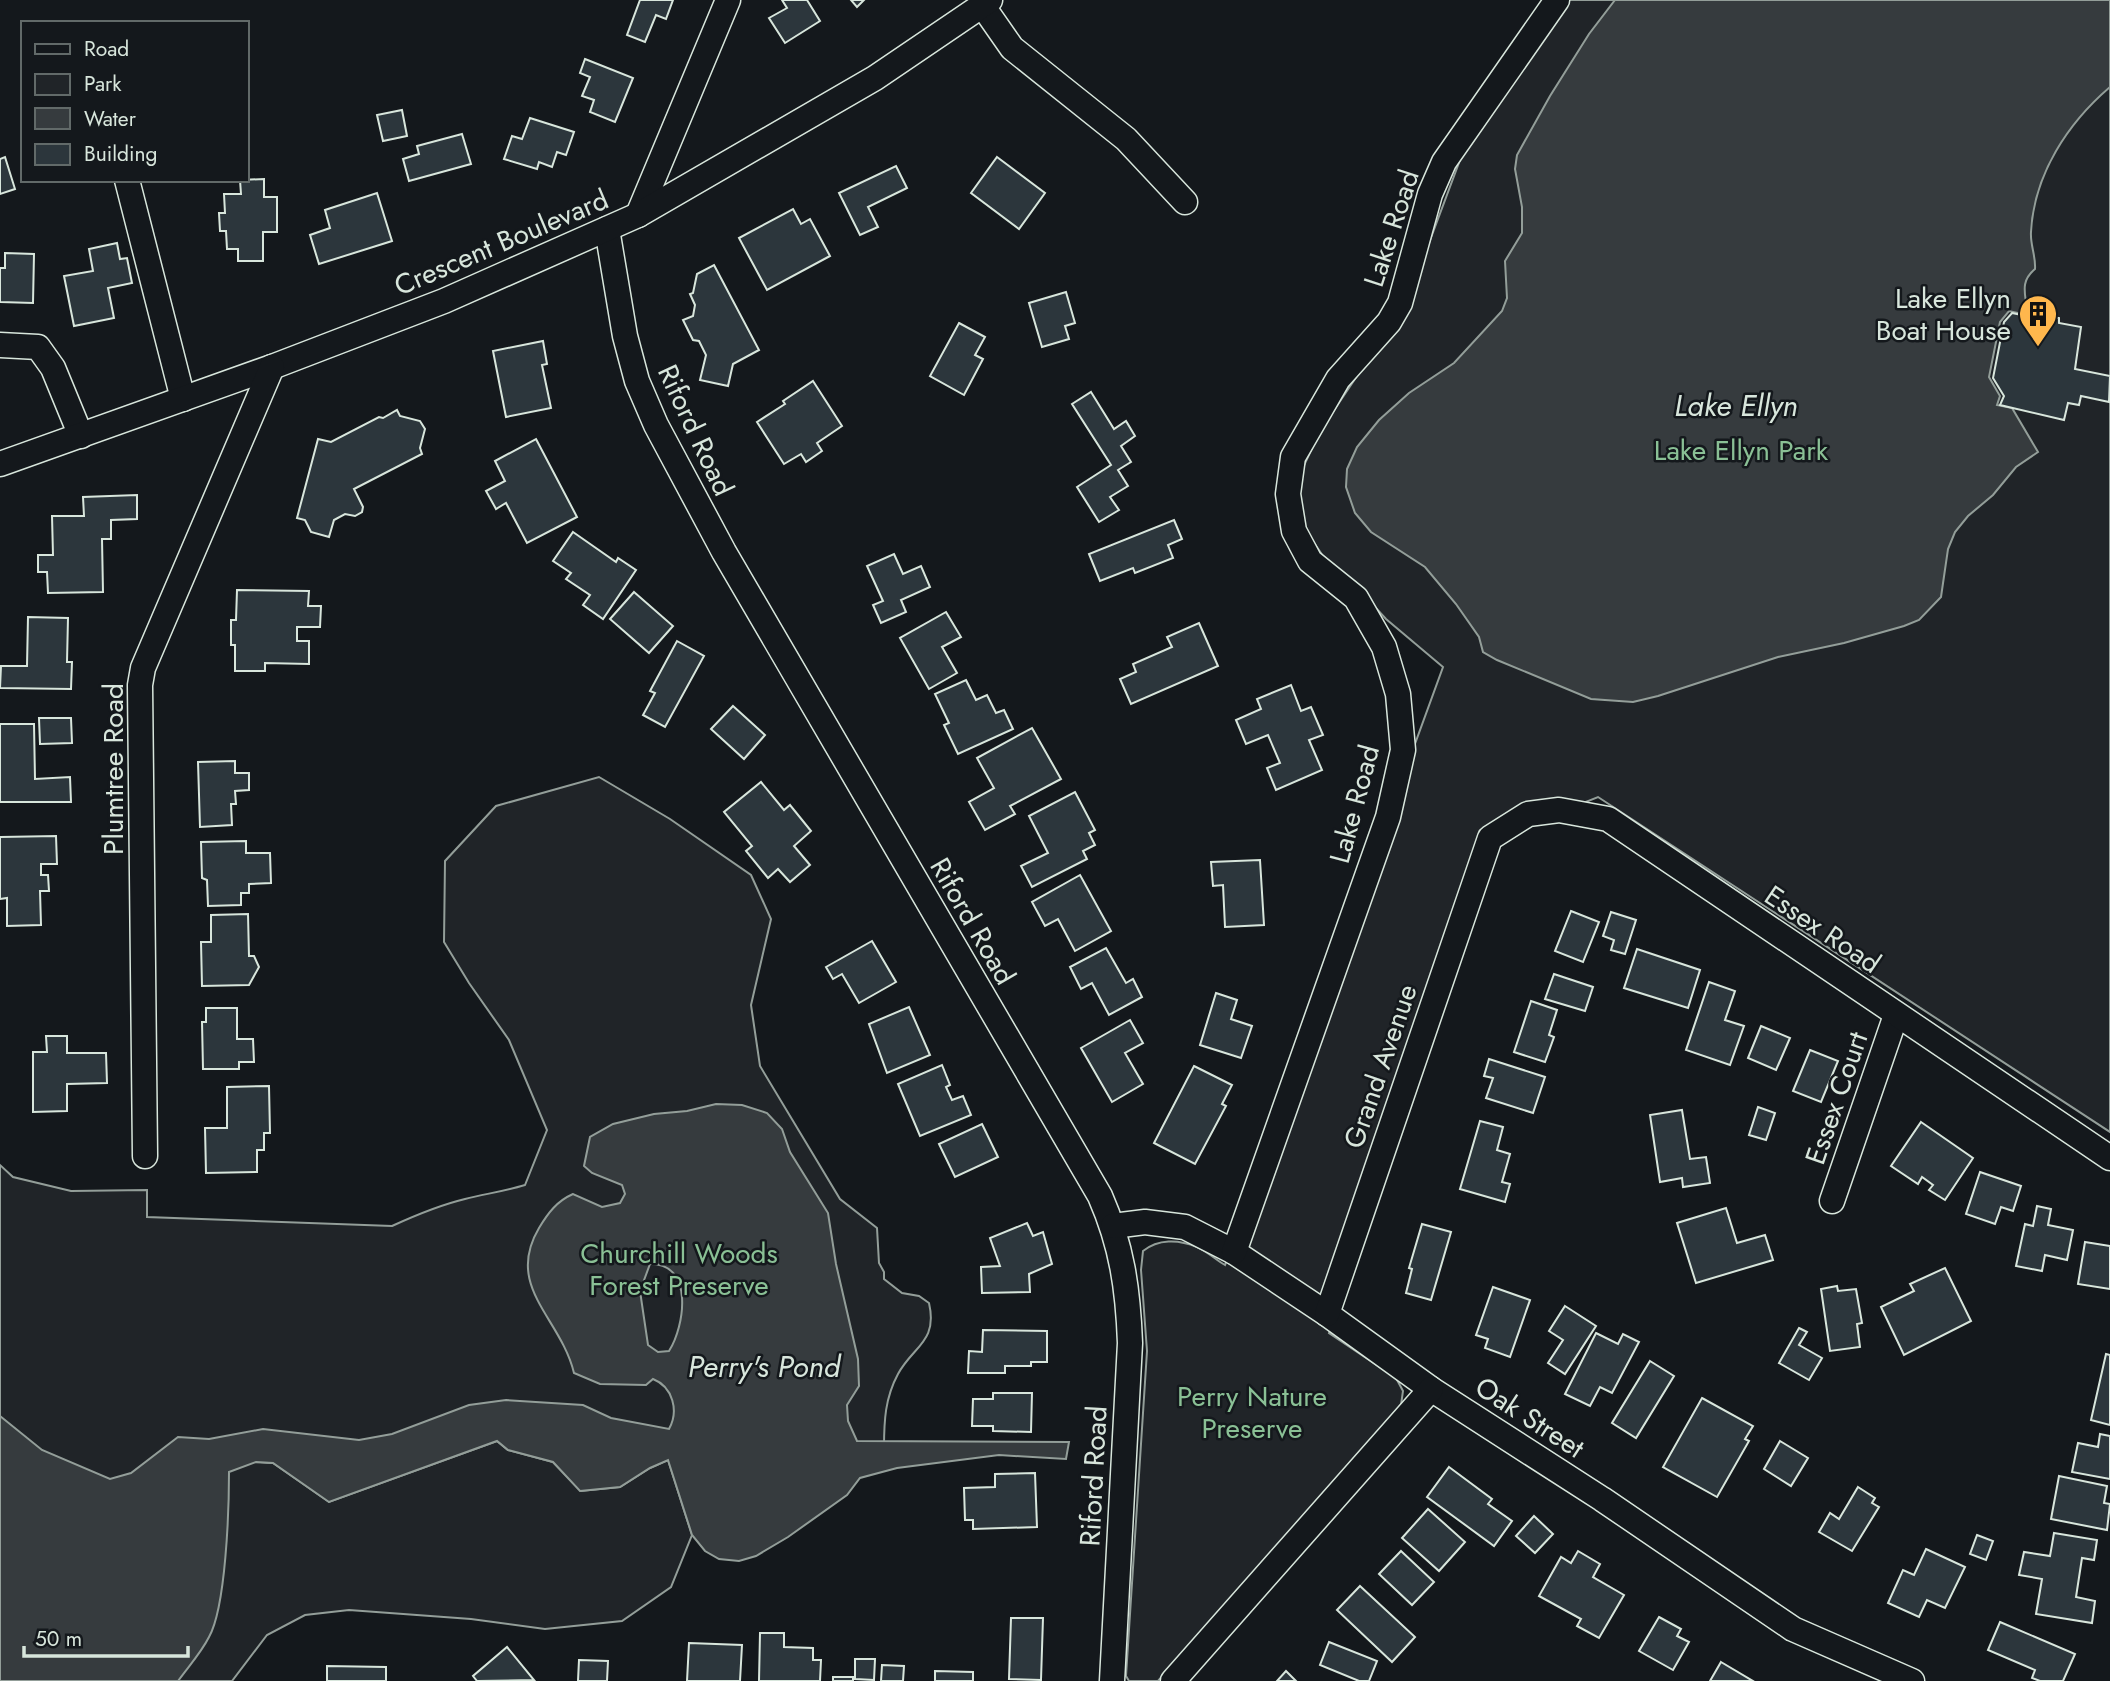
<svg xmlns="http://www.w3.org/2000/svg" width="2110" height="1681" viewBox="0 0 2110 1681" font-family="Jost,sans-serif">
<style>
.green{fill:#202428;stroke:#939e99;stroke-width:2}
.water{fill:#363b3e;stroke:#939e99;stroke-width:2;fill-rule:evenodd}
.building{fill:#2c363c;stroke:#d8e6dc;stroke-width:2}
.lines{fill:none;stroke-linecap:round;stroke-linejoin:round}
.minor-casing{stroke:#d8e6dc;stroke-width:27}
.minor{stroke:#14181c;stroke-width:24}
.labels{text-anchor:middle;stroke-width:5;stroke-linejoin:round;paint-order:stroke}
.street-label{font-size:28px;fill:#d8e6dc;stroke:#14181c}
.poi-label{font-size:28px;fill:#d8e6dc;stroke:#14181c;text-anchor:end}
.park-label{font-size:28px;fill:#8ac095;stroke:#14181c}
.water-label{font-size:30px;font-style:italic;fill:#d8e6dc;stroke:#14181c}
</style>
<rect width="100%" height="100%" fill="#14181c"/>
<g class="green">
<path d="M1569 0H2110V1132L1598 797 1538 821 1495 848 1329 1333 1396 1378 1403 1391 1401 1405 1158 1681H1129L1126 1676 1147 1351 1141 1270 1143 1251C1158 1239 1178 1239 1197 1247 1207 1251 1216 1260 1225 1265L1443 667 1386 619 1352 582 1323 556 1306 531 1300 503V474L1320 431 1398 315 1420 267 1466 144Z"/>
<path d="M599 777 670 819 751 875 771 919 751 1005 760 1066 840 1199 877 1228 879 1263 884 1272V1279L902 1293 919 1296 929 1303C938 1342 913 1346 898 1374 885 1398 884 1421 884 1448L668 1444 559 1418 256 1462 273 1463 329 1502 497 1441 508 1450 553 1462 581 1491 620 1487 650 1468 668 1460 692 1535 671 1587 622 1621 545 1629 471 1619 349 1610 305 1615 267 1635 232 1681H0V1165L13 1177 71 1191 147 1190V1217L392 1226C416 1215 440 1205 465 1199 485 1194 505 1191 525 1185L547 1130 509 1040 469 983 444 942 445 861 496 806Z"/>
</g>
<g class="water">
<path d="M1615 0H2110V87C2068 123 2034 174 2031 232 2030 245 2036 256 2035 269 2018 283 2027 296 2027 315L2009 311 2000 322 1989 377 2000 396 1997 405 2012 408 2038 452 2016 467 1993 495 1968 516 1955 532 1948 549 1941 597 1919 620 1904 626 1844 643 1778 657 1658 696 1633 702 1591 699 1497 660 1483 652 1479 637 1456 604 1425 567 1371 532 1355 513 1346 487 1347 469 1357 447 1379 420 1409 393 1454 363 1502 311 1507 298 1505 261 1522 233V207L1515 169 1517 155 1550 96 1589 34Z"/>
<path d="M716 1104 742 1105 767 1113 782 1129 790 1152 828 1213 836 1264 858 1359 859 1386 847 1405 848 1421 857 1441 1069 1442 1066 1459 999 1455 897 1468 860 1478 847 1495 788 1537 756 1556 739 1561 719 1559 705 1551 692 1535 668 1460 650 1468 620 1487 580 1491 553 1462 508 1450 497 1441 329 1502 273 1463 256 1462 229 1472C229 1509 226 1607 209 1637 201 1653 188 1667 178 1681H0V1416L42 1450 110 1479 131 1473 178 1437 209 1439 263 1429 359 1440 392 1434 469 1405 506 1400 583 1405 611 1418 669 1429C679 1411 673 1387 653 1379L646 1385 600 1384 574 1373C561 1318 504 1287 539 1228 548 1213 557 1201 573 1194L602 1207 620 1203 625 1194 622 1185 592 1173 584 1166 590 1137 613 1124 654 1114 687 1111ZM650 1264C694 1263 685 1326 669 1351L658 1352 648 1345 640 1291Z"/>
</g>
<g class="building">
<path d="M640 0H673L666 19 656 15 645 42 627 35Z"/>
<path d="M782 0H807L820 21 785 43 769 18 787 8Z"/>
<path d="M851 0H864L857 7Z"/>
<path d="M585 59 633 78 615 122 590 112 594 100 582 96 590 77 580 73Z"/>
<path d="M402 110 407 136 383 141 377 115Z"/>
<path d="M530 118 574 132 566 155 557 152 552 167 539 162 537 169 504 159 512 136 522 139Z"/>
<path d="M462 134 471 164 409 181 403 159 419 154 417 146Z"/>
<path d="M5 157 15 189 0 194V159Z"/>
<path d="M997 157 1045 193 1019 229 971 193Z"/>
<path d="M896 166 907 188 868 207 878 227 860 235 839 193Z"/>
<path d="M264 179V197H277V232H263V261H238V249H227L226 231H220L219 213H225L224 194H241L240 180Z"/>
<path d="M377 193 392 241 319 264 310 235 330 228 325 210Z"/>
<path d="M793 209 801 224 810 219 830 256 767 290 739 238Z"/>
<path d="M117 243 120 259 127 258 132 283 108 288 114 318 74 326 64 276 93 271 89 249Z"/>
<path d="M5 253 34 254 33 303 0 302V268H5Z"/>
<path d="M714 265 759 350 733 364 728 386 700 380 706 355 699 341 693 340 683 320 693 316 695 305 690 294 693 293 697 274Z"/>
<path d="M1066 292 1075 323 1065 326 1069 339 1042 347 1029 303Z"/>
<path d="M2012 313 2036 318 2038 314 2059 318V323L2081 327 2075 369 2110 376 2109 402 2081 396 2079 405 2068 403 2064 420 2000 405 2004 396 1993 378 2004 322Z"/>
<path d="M959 323 985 337 975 355 983 359 964 395 930 376Z"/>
<path d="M543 341 547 364 542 365 551 408 506 417 493 351Z"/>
<path d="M813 381 842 426 817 443 822 451 806 462 801 454 784 464 757 422 785 404 783 401Z"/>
<path d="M1091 392 1114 429 1126 421 1135 436 1121 446 1131 462 1118 470 1128 486 1110 497 1119 510 1099 522 1077 487 1111 465 1072 404Z"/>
<path d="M397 410 400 416 420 421 425 429 420 448 422 454 354 489 363 507 362 512 355 516 345 514 334 520 329 537 311 532 305 520 297 518 318 439 331 442 379 417 383 418Z"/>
<path d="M536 439 577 517 527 543 506 503 496 509 486 491 505 481 495 461Z"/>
<path d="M137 495V519L111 520V539H102L103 592 48 593 47 572H38V555H53L52 516H84L83 497Z"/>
<path d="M1174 520 1182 539 1168 545 1173 558 1135 573 1133 568 1100 581 1089 554Z"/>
<path d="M573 532 616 562 618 558 636 570 603 619 583 605 590 595 566 579 571 573 553 561Z"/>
<path d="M894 554 903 574 921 566 930 587 901 600 906 612 881 623 873 605 883 601 867 566Z"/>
<path d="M237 590 309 591 308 606H321L320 627H297V641H309V664L265 663V671H235V645H231V620H236Z"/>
<path d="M634 592 673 626 649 653 610 619Z"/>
<path d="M946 612 961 637 942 647 957 673 929 689 900 638Z"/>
<path d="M28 617 68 618 67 662H72L71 689 0 688 1 666H27Z"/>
<path d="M1199 623 1218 666 1131 704 1120 679 1136 672 1133 664 1172 647 1167 637Z"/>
<path d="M677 641 704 656 665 727 643 715 655 693 650 691Z"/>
<path d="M966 680 976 700 987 695 996 713 1004 710 1013 729 958 754 944 725 949 723 935 694Z"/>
<path d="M1291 685 1301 711 1311 707 1323 735 1309 740 1322 770 1276 790 1267 768 1280 763 1268 735 1246 744 1236 720 1261 709 1257 699Z"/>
<path d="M733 706 765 735 744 759 711 729Z"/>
<path d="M39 718H71L72 743 40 744Z"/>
<path d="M0 724H34L35 779 70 777 71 802H0Z"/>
<path d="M1032 728 1061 779 1010 806 1015 814 985 830 969 802 994 788 977 758Z"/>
<path d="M235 761V773H249V790L235 791 236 804H231L232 825 200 827 198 762Z"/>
<path d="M761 782 784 810 790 805 811 831 794 846 810 865 790 882 778 869 768 878 746 851 752 846 724 812Z"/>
<path d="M1075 792 1095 830 1089 833 1095 845 1083 851 1087 859 1032 887 1021 866 1048 853 1029 816Z"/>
<path d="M56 836 57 864H41V875H48L49 891H40L41 925 7 926V898L0 899V837Z"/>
<path d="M246 841V853H270L271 883 249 884V893H241V905L208 906 207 880 202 878 201 842Z"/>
<path d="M1260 860 1264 925 1225 927 1223 885 1213 886 1211 862Z"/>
<path d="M1080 875 1111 931 1075 951 1058 919 1045 926 1032 902Z"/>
<path d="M1571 911 1599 922 1583 962 1555 951Z"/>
<path d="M1611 912 1636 920 1625 954 1611 950 1614 940 1603 936Z"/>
<path d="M248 914 249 956H254L259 967 249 985 202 986 201 942H211V915Z"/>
<path d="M872 941 896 982 859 1003 842 974 833 979 826 967Z"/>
<path d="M1106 948 1126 983 1133 979 1142 997 1109 1015 1092 983 1081 989 1070 967Z"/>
<path d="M1637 949 1700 970 1688 1008 1624 988Z"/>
<path d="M1554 974 1593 987 1585 1011 1545 999Z"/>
<path d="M1709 982 1735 991 1725 1020 1744 1026 1730 1065 1686 1050Z"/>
<path d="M1216 993 1237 1000 1231 1019 1252 1026 1241 1058 1200 1045Z"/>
<path d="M1531 1001 1557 1010 1549 1035 1554 1037 1545 1062 1514 1052Z"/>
<path d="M909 1007 930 1055 887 1073 869 1024Z"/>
<path d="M206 1008H237V1039H253L254 1062H239V1069H203L202 1022H206Z"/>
<path d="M1130 1020 1143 1043 1125 1053 1143 1084 1112 1102 1081 1048Z"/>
<path d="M1761 1026 1790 1038 1776 1070 1748 1058Z"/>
<path d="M46 1036H67V1053H106L107 1083 67 1084V1111L33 1112V1052H47Z"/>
<path d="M1810 1050 1838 1061 1821 1102 1793 1091Z"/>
<path d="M1489 1059 1545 1077 1533 1113 1486 1098 1493 1078 1484 1076Z"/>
<path d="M942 1065 950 1085 946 1087 952 1100 963 1096 971 1115 920 1136 898 1084Z"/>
<path d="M1194 1066 1232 1085 1222 1104 1226 1106 1195 1164 1154 1143Z"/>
<path d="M269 1086 270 1133H264V1150H257V1172L206 1173 205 1128H227V1087Z"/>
<path d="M1758 1107 1775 1113 1766 1140 1749 1135Z"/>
<path d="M1682 1110 1690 1159 1706 1157 1710 1183 1683 1187 1682 1178 1660 1182 1650 1115Z"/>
<path d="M1480 1121 1503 1127 1497 1150 1510 1154 1502 1182 1510 1184 1505 1202 1460 1189Z"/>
<path d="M1921 1122 1973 1158 1945 1200 1929 1190 1933 1185 1922 1177 1918 1184 1891 1166Z"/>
<path d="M982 1124 998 1157 955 1177 939 1144Z"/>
<path d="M1980 1172 2021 1186 2013 1211 2001 1207 1995 1224 1966 1214Z"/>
<path d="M2037 1206 2051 1209 2048 1225 2073 1230 2067 1260 2045 1255 2042 1271 2016 1266 2025 1224 2033 1226Z"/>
<path d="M1726 1208 1737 1243 1765 1235 1773 1260 1696 1283 1677 1223Z"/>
<path d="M1027 1223 1033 1236 1043 1232 1052 1264 1029 1274 1030 1292 982 1293 981 1267 1000 1266 990 1238Z"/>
<path d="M1422 1224 1451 1232 1431 1300 1406 1293 1412 1269 1409 1268Z"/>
<path d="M2085 1242 2110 1246V1289L2078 1284Z"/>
<path d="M1945 1268 1971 1321 1904 1355 1881 1307 1914 1291 1910 1284Z"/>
<path d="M1837 1286 1838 1291 1856 1289 1862 1323 1857 1324 1860 1347 1830 1351 1821 1289Z"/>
<path d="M1493 1287 1530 1300 1510 1357 1485 1348 1488 1339 1476 1335Z"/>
<path d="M1565 1306 1596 1326 1565 1374 1548 1363 1563 1340 1549 1331Z"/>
<path d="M1799 1328 1807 1332 1799 1345 1822 1358 1809 1380 1779 1363Z"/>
<path d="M983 1330 1047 1331V1362H1031V1366H1005V1373H968L969 1351 982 1352Z"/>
<path d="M1596 1333 1618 1344 1623 1334 1639 1342 1612 1393 1600 1387 1590 1406 1565 1394Z"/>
<path d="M2106 1354 2110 1355V1425L2091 1420Z"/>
<path d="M1650 1361 1674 1376 1636 1438 1612 1423Z"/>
<path d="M993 1393H1032L1031 1432 993 1431V1426H972L973 1399H993Z"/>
<path d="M1702 1398 1753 1426 1745 1439 1749 1441 1717 1497 1663 1467Z"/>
<path d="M2100 1434 2110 1436V1479L2072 1472 2078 1443 2098 1447Z"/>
<path d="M1780 1441 1808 1458 1791 1486 1764 1469Z"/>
<path d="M1449 1467 1492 1499 1488 1504 1512 1521 1494 1546 1427 1497Z"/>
<path d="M1035 1473 1037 1527 973 1529V1520H965L964 1488 995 1487V1474Z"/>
<path d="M2059 1476 2107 1486 2104 1503 2110 1504 2107 1530 2051 1519Z"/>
<path d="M1858 1487 1875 1498 1872 1503 1879 1507 1852 1551 1819 1532 1830 1513 1839 1519Z"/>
<path d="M1428 1509 1465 1542 1439 1571 1402 1538Z"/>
<path d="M1534 1516 1553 1534 1535 1553 1516 1536Z"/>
<path d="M2054 1533 2097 1540 2094 1560 2082 1558 2076 1597 2095 1601 2092 1623 2036 1614 2042 1579 2019 1575 2024 1552 2050 1556Z"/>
<path d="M1977 1535 1993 1541 1986 1560 1970 1554Z"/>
<path d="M1926 1549 1965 1567 1945 1608 1927 1600 1919 1617 1888 1603 1903 1570 1914 1575Z"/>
<path d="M1401 1551 1434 1582 1412 1605 1379 1574Z"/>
<path d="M1578 1551 1600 1564 1593 1577 1624 1595 1599 1638 1577 1626 1581 1619 1539 1596 1561 1557 1571 1563Z"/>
<path d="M1360 1586 1415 1637 1392 1662 1337 1610Z"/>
<path d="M1659 1617 1681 1629 1677 1636 1689 1642 1673 1670 1639 1651Z"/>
<path d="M1011 1618H1043L1041 1680 1009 1679Z"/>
<path d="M2000 1622 2075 1654 2063 1681H2040L2032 1678 2035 1670 1988 1650Z"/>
<path d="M760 1633H784V1647L813 1648V1660H821L820 1681H759Z"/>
<path d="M1329 1642 1377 1661 1369 1681H1359L1320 1665Z"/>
<path d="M689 1643 742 1645 740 1681H687Z"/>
<path d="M507 1647 534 1680 477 1681 473 1676Z"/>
<path d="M855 1659H875L874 1680 855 1679Z"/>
<path d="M579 1660 608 1661 607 1681H578Z"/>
<path d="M1721 1662 1753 1681H1710Z"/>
<path d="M882 1665 904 1666 903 1681H881Z"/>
<path d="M327 1666 386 1667V1681H327Z"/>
<path d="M935 1671 973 1672V1681H935Z"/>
<path d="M1286 1671 1296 1681H1277Z"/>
<rect x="833" y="1677" width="20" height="4"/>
</g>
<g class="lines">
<defs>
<g id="minor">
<path d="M982 5 1012 48 1126 139 1185 202"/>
<path d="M127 180 183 399"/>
<path d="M638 215 728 0"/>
<path d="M607 229 625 336 637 381 656 425 724 552 1100 1196C1122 1246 1128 1289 1130 1343L1112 1681"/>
<path d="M0 345 38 347 53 368 81 436"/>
<path d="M0 464 272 367 444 301 638 215 875 78 990 0"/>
<path d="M145 1156 140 685 143 668 272 367"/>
<path d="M1832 1201 1896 1015"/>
<path d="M1113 1226 1145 1222 1185 1227 1234 1252 1327 1314 1431 1389 1602 1499 1793 1629 1912 1681"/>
<path d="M1234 1252 1388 817 1403 750 1398 694 1384 647 1356 598 1310 561 1294 531 1288 494 1293 457 1338 379 1389 322 1400 303 1430 194 1444 162 1557 0"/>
<path d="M1327 1314 1490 838 1528 814 1559 810 1608 819 2110 1158"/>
<path d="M1173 1681 1431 1389"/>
</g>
</defs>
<use href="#minor" class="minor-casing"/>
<use href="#minor" class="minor"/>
</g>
<defs>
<symbol id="building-pin" viewBox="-11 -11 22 30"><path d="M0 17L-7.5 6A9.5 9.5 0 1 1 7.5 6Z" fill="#ffb74d" stroke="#14181c"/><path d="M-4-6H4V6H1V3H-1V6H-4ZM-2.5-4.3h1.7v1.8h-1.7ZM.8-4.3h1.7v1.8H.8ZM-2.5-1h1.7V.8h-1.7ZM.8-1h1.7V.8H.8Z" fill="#111"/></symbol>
</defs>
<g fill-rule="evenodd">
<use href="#building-pin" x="2016" y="292" width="44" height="60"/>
</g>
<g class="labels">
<g class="street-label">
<text transform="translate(1391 228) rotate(-72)" y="10">Lake Road</text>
<text transform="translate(501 242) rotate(-23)" y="10">Crescent Boulevard</text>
<text transform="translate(696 430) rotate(65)" y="10">Riford Road</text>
<text transform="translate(113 769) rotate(-90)" y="10">Plumtree Road</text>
<text transform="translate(1354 804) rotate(-75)" y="10">Lake Road</text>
<text transform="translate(973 921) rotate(60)" y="10">Riford Road</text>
<text transform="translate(1823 929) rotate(34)" y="10">Essex Road</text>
<text transform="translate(1380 1066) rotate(-71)" y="10">Grand Avenue</text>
<text transform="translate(1836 1098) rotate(-71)" y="10">Essex Court</text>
<text transform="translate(1530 1417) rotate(33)" y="10">Oak Street</text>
<text transform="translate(1093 1476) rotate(-87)" y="10">Riford Road</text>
</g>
<g class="poi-label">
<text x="2011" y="308">Lake Ellyn<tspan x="2011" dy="32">Boat House</tspan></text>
</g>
<g class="park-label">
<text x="1741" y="460">Lake Ellyn Park</text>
<text x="679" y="1263">Churchill Woods<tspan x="679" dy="32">Forest Preserve</tspan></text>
<text x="1252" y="1406">Perry Nature<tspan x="1252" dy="32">Preserve</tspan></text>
</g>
<g class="water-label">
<text x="1736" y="416">Lake Ellyn</text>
<text x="764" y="1377">Perry's Pond</text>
</g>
</g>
<rect x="21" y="21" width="228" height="161" fill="#14181c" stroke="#626a69" stroke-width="2"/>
<rect x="35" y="44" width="35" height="10" fill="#14181c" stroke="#626a69" stroke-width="2"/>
<text x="84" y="56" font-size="21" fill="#d8e6dc">Road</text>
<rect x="35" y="74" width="35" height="21" fill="#202428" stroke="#626a69" stroke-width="2"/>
<text x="84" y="91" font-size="21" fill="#d8e6dc">Park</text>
<rect x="35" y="108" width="35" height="21" fill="#363b3e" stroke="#626a69" stroke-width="2"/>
<text x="84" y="126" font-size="21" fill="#d8e6dc">Water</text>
<rect x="35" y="144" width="35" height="21" fill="#2c363c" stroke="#626a69" stroke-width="2"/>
<text x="84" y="161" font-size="21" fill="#d8e6dc">Building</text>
<path d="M24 1646v10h164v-10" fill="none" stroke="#d8e6dc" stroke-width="3.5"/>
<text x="35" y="1646" font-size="21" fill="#d8e6dc" stroke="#14181c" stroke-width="5" paint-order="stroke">50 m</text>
</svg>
